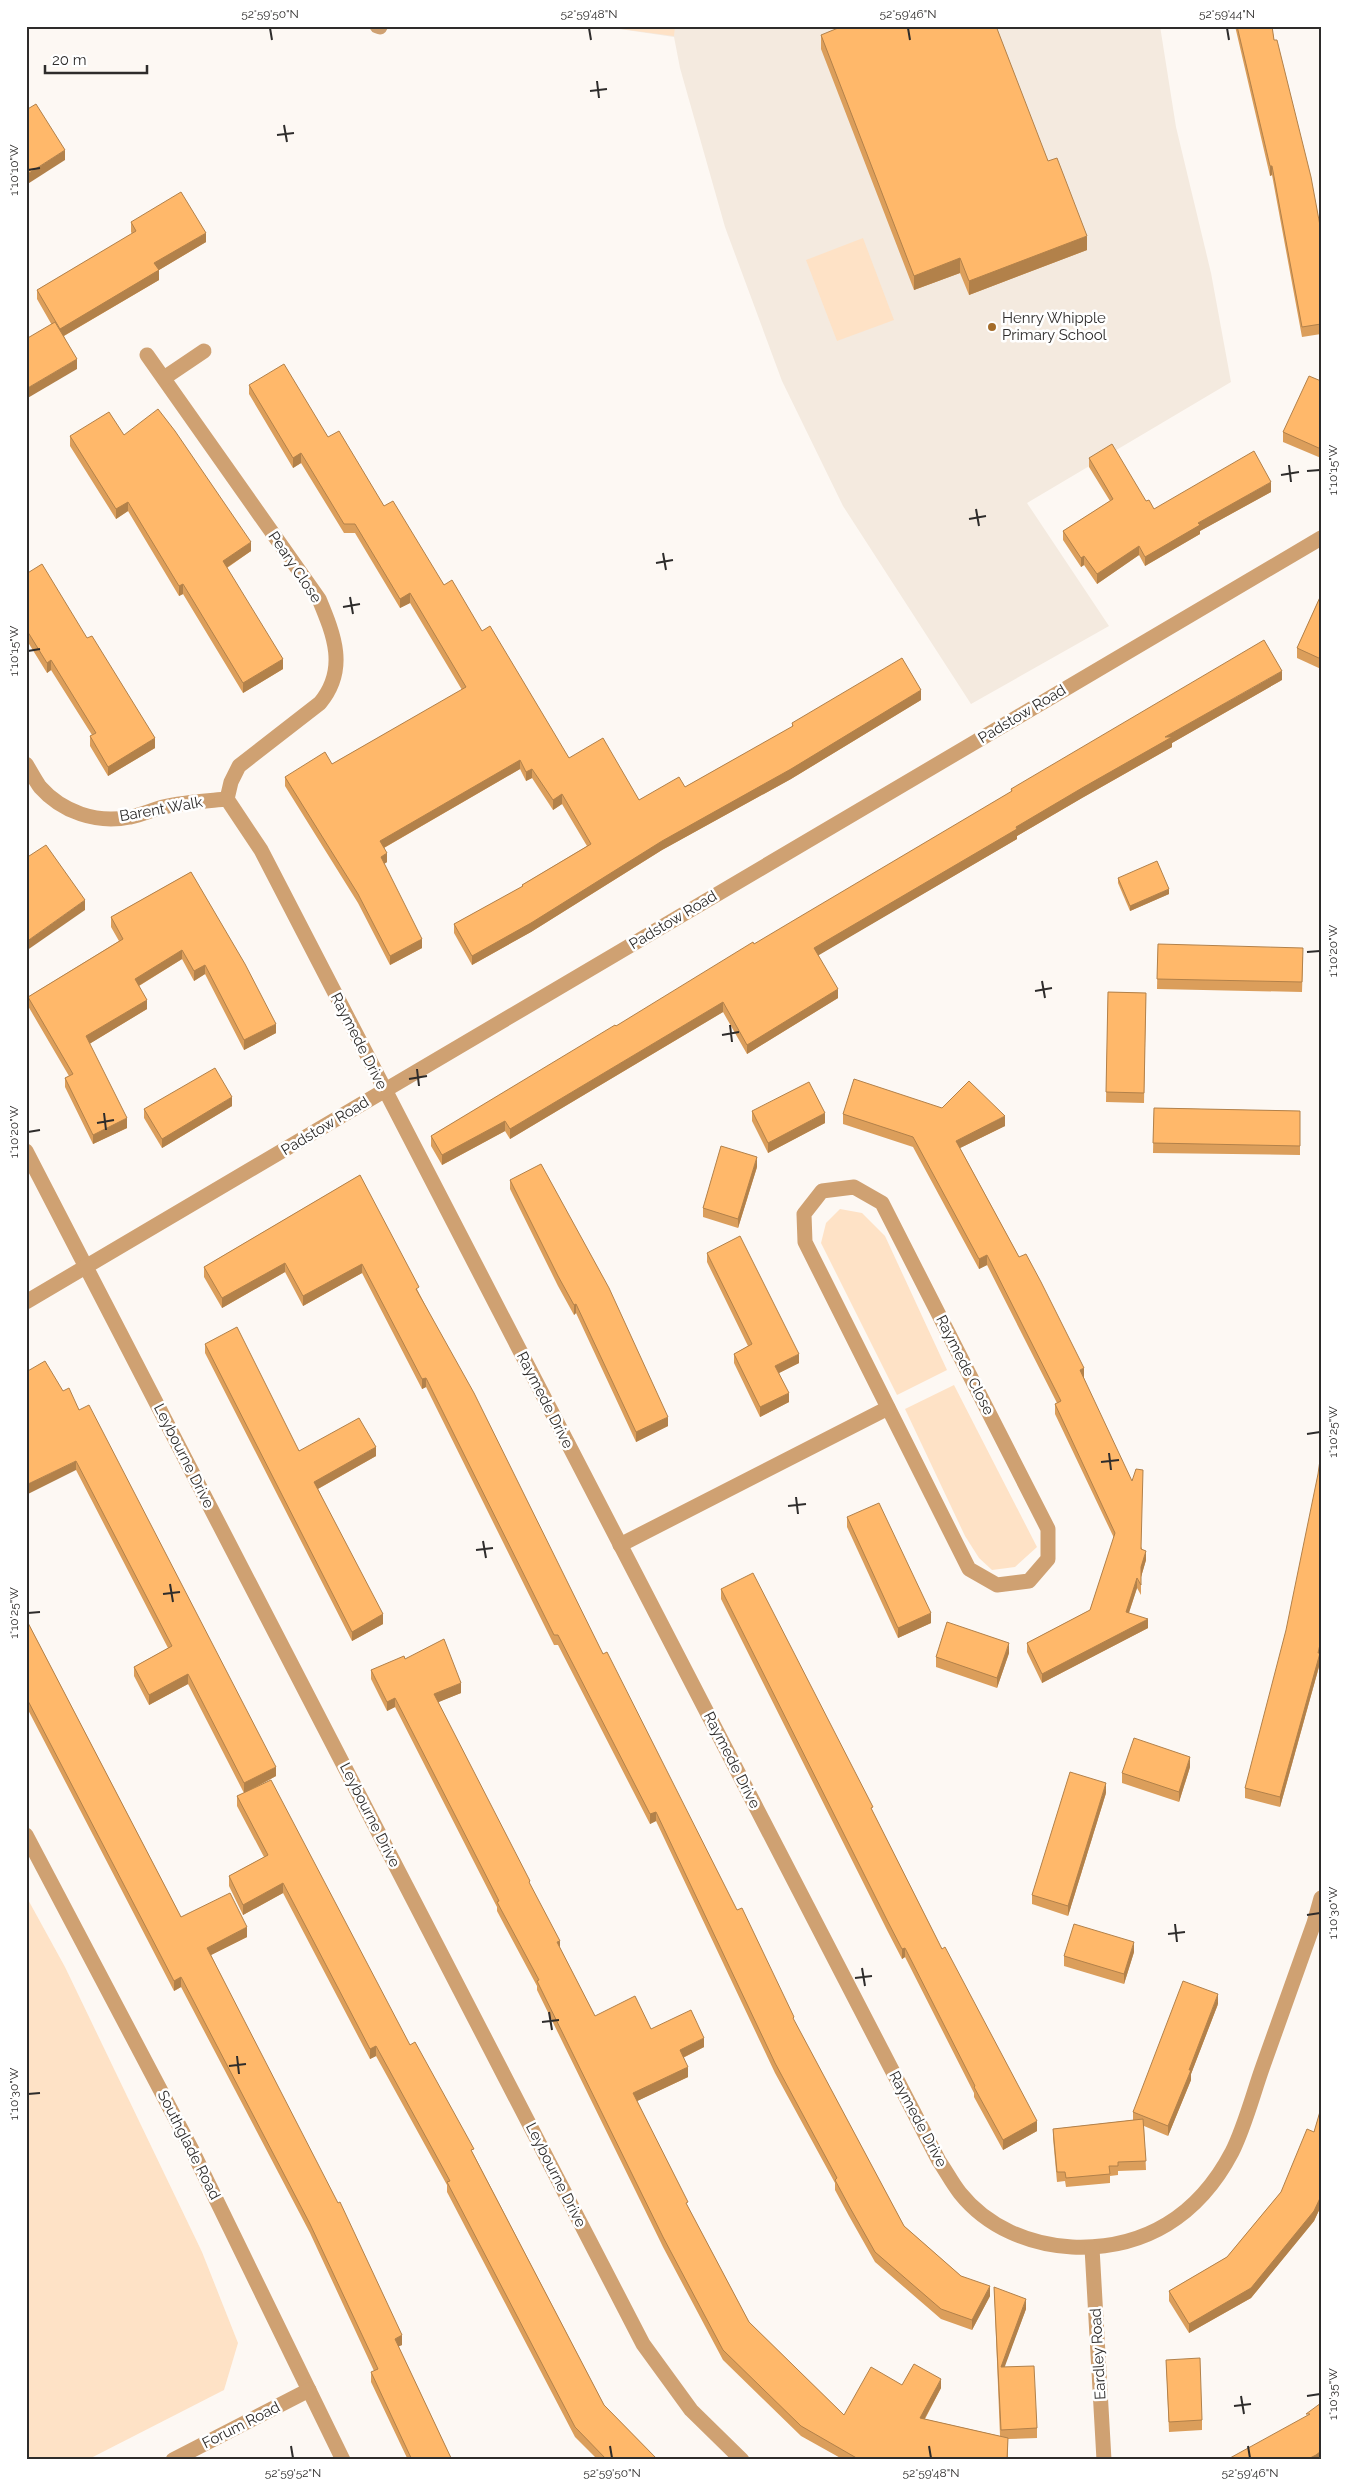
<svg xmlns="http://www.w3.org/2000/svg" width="1347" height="2486" viewBox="0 0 1347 2486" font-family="Raleway,sans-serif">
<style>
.built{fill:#f4eadf}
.green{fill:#fee2c6}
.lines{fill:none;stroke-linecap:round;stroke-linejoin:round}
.minor{stroke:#cfa172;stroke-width:15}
.wall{fill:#db9e5b}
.shaded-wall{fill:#b2814a}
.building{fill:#ffb86a;stroke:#b2814a}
.ticks{fill:none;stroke:#2e2c2b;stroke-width:2}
.poi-dot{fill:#a46c29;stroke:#fff;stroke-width:2}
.labels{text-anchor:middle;stroke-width:5;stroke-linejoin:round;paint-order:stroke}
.poi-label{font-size:15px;fill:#2e2c2b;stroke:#fff;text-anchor:start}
.street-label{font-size:15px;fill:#2e2c2b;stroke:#fff}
.neatline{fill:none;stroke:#2e2c2b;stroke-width:2}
.ticks-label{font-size:12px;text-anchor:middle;fill:#2e2c2b}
</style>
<rect width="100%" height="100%" fill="#fdf8f3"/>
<path class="built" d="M599 26H1160L1176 127 1211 273 1231 382 1027 503 1109 626 971 704 843 506 782 381 725 227 680 68 674 37Z"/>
<g class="green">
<path d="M599 26H675L674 36Z"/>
<path d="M863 238 894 320 837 341 806 260Z"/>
<path d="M840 1209 862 1213 885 1236 947 1370 897 1395 821 1243 826 1223Z"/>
<path d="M954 1385 1037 1547 1015 1567 992 1570 979 1558 965 1536 905 1409Z"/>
<path d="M26 1896 65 1967 202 2252 238 2343 224 2390 87 2460H26Z"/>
</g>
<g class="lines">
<g class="minor">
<path d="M377 26 380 27"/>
<path d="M147 355 319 599C334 635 348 669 320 703L239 766 231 782 227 799"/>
<path d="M164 378 204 351"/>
<path d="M26 764C31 772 35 780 40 787 62 812 97 824 130 817 141 815 152 810 163 807 184 802 206 801 227 799"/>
<path d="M227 799 261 850 939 2161C946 2171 952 2183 960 2193 987 2227 1030 2245 1072 2247 1145 2250 1199 2215 1232 2152 1245 2126 1253 2094 1263 2066 1280 2019 1297 1971 1314 1923L1321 1898"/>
<path d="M26 1151 643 2344 691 2410 742 2460"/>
<path d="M854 1187 882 1203 1048 1529V1559L1029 1581 997 1585 969 1569 805 1242 804 1214 822 1191Z"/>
<path d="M26 1302 1321 538"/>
<path d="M620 1545 888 1408"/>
<path d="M26 1835 192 2150 343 2460"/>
<path d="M1092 2248 1104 2460"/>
<path d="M173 2460 309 2390"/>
</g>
</g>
<g class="wall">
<path d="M1235 26H1272L1274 40 1321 231V334L1302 337 1272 175 1270 176Z"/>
<path d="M821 35 1048 161 1087 250 969 295 960 273 914 290 821 49Z"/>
<path d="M131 222 206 242 159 270V280L64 336 77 369 37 299V290L132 234 131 232Z"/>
<path d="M1321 381V458L1283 442V432Z"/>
<path d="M249 385 328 437 384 506 444 585 482 631 569 758 639 800 685 787 792 727V723L921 700 791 779 662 850 531 932 472 965 454 933V924L522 887V885L587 846 562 804 553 810 532 778 526 781 520 769 384 848 387 862 384 864 422 948 390 965 358 903 285 786V777L332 764 462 690 410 603 400 608 355 533H344L301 463 293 468 249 394Z"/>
<path d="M124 435 251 551 227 568 283 669 243 693 183 594 179 596 128 511 116 519 70 446V436Z"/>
<path d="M1089 458 1154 509 1271 492 1200 531V534L1145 566 1139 555 1097 584 1084 565 1081 567 1063 540V531L1110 501 1089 467Z"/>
<path d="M26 574 155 748 108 776 90 746V736L92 735 51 670 47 673 26 639Z"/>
<path d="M1321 595V669L1297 658V648Z"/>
<path d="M1282 680 1172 743V747L1082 798 1017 836V839L818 955 838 998 747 1054 723 1012 510 1139 505 1131 442 1165 431 1146V1136L1011 792V789Z"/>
<path d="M191 872 276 1033 244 1050 205 974 194 981 182 959 139 986 147 1009 89 1044 127 1128 93 1144 65 1087V1078L69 1076 28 1006V997L119 941 111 927V917Z"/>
<path d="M1118 878 1169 894 1130 911 1118 883Z"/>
<path d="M1158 944 1303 957 1302 992 1157 989Z"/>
<path d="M1108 992 1146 993 1144 1103 1106 1102Z"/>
<path d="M232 1106 162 1148 144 1118V1109Z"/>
<path d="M942 1108 1005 1126 960 1148 1084 1377V1378L1142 1549 1146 1560 1141 1577V1595L1137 1588 1129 1613 1148 1628 1042 1683 1027 1652V1643L1090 1610 1114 1538 1055 1414V1404L1057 1403 987 1265 979 1269 913 1147 843 1124V1114Z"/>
<path d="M1154 1108 1300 1111V1155L1153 1153Z"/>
<path d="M752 1111 825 1123 768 1153 752 1121Z"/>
<path d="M757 1167 738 1228 703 1217V1208Z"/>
<path d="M360 1175 419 1293 603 1654 794 2021 904 2226 961 2276 990 2296 972 2330 941 2319 875 2262 849 2216 835 2190V2183L775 2073 656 1821 650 1824 558 1645H554L426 1387 422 1389 362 1273 303 1306 285 1272 222 1308 204 1277V1267Z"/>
<path d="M510 1180 668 1426 636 1442 576 1313 574 1315 558 1286 510 1189Z"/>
<path d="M707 1253 799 1363 779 1373 789 1402 760 1417 734 1363V1354L748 1346 707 1262Z"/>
<path d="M205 1344 299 1451 376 1456 318 1489 383 1624 352 1641 205 1353Z"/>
<path d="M63 1391 79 1410 276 1776 251 1790 410 2045 474 2155 604 2405 658 2460H598L575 2437 447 2192V2185L376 2056 370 2059 283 1893 243 1915 229 1886V1876L264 1857 237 1806V1796L244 1793 188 1684 149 1705 134 1676V1667L168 1648 76 1470Z"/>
<path d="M847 1517 931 1623 898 1638 847 1527Z"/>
<path d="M721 1589 873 1812 942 1949 1037 2131 1003 2150 974 2097V2093L905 1957 902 1959 888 1932 721 1599Z"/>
<path d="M26 1619 181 1917 247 1937 211 1955 402 2345 398 2346 452 2460H408L371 2382V2372L374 2371 310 2233 181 1987 174 1991 26 1706Z"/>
<path d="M1009 1653 997 1688 936 1667V1657Z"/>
<path d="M1320 1654V1663L1280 1807 1245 1798V1788Z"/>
<path d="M405 1659 461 1693 438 1702 530 1885 560 1948 595 2016 651 2029 704 2047 683 2058 688 2077 637 2101 688 2207 749 2322 844 2415 902 2385 941 2388 925 2419 1000 2436 994 2287 1026 2309 1004 2367 1037 2428V2438L1008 2439V2460H844L801 2436 723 2360 663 2247 537 1990V1986L497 1911V1907L395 1707 387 1711 371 1679V1670Z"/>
<path d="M1190 1767 1179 1802 1122 1783V1773Z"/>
<path d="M1106 1793 1068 1916 1032 1904V1895Z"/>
<path d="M1134 1952 1124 1984 1064 1966V1956Z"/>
<path d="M1218 2004 1191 2074V2080L1168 2136 1144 2126 1146 2170 1118 2171V2175L1110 2176V2183L1066 2187 1065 2181 1057 2182 1053 2138V2129L1133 2120V2112Z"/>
<path d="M1321 2108V2206L1314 2221 1251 2298 1189 2333 1169 2301V2291L1227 2257 1281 2192 1314 2132Z"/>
<path d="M1166 2360 1202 2420V2430L1169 2432Z"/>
</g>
<g class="shaded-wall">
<path d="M65 150V160L26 185V175Z"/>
<path d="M1270 166H1272V175L1270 176Z"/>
<path d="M206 233V242L159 270V280L60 338V329L154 263Z"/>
<path d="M1087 236V250L969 295V281Z"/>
<path d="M960 258V273L914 290V276Z"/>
<path d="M77 359V369L26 399V389Z"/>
<path d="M301 453V463L293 468V458Z"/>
<path d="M1271 482V492L1200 531V534L1145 566V557L1198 523Z"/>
<path d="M128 502V511L116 519V509Z"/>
<path d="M251 542V551L223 570V561Z"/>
<path d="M1139 546V555L1097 584V574Z"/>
<path d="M1084 556V565L1081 567V558Z"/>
<path d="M183 584V594L179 596V586Z"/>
<path d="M410 593V603L400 608V599Z"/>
<path d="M283 659V669L243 693V683Z"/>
<path d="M51 660V670L47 673V663Z"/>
<path d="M1282 671V680L1172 743V747L1082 798 1017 836V839L814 958V948L1165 737Z"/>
<path d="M921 690V700L791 779 662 850 531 932 472 965V956L662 841Z"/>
<path d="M155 738V748L108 776V767Z"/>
<path d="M520 760V769L380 850V841Z"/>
<path d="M532 769V778L526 781V772Z"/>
<path d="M562 794V804L553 810V800Z"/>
<path d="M387 853V862L381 866V857Z"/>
<path d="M1169 889V894L1130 911V906Z"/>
<path d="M85 900V910L26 951V942Z"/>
<path d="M422 939V948L390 965V956Z"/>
<path d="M182 950V959L135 988V979Z"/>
<path d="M205 965V974L194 981V971Z"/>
<path d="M838 989V998L747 1054V1045Z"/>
<path d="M147 1000V1009L86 1046V1036Z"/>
<path d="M723 1002V1012L510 1139V1129Z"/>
<path d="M276 1024V1033L244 1050V1040Z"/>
<path d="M232 1097V1106L162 1148V1139Z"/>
<path d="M825 1113V1123L768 1153V1143Z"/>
<path d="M1005 1116V1126L956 1150V1141Z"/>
<path d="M127 1118V1128L93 1144V1135Z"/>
<path d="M505 1121V1131L442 1165V1155Z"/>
<path d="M757 1157V1167L738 1228V1219Z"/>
<path d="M987 1255V1265L979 1269V1259Z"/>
<path d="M285 1263V1272L222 1308V1298Z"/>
<path d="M362 1264V1273L303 1306V1296Z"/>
<path d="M576 1304V1313L574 1315V1305Z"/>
<path d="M799 1354V1363L775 1375V1366Z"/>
<path d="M1084 1368V1377L1080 1380V1370Z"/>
<path d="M426 1378V1387L422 1389V1379Z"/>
<path d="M789 1393V1402L760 1417V1407Z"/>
<path d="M668 1417V1426L636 1442V1432Z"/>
<path d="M376 1447V1456L314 1491V1482Z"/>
<path d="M76 1461V1470L26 1495V1485Z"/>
<path d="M1146 1551V1560L1141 1577V1595V1567Z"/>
<path d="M1137 1578V1588L1126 1621V1612Z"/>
<path d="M931 1613V1623L898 1638V1628Z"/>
<path d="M383 1614V1624L352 1641V1632Z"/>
<path d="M1148 1619V1628L1042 1683V1674Z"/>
<path d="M1321 1640 1320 1663 1280 1807V1797Z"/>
<path d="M1009 1643V1653L997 1688V1678Z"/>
<path d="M188 1674V1684L149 1705V1695Z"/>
<path d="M461 1683V1693L434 1704V1694Z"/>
<path d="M395 1698V1707L387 1711V1702Z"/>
<path d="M1190 1757V1767L1179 1802V1792Z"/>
<path d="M276 1767V1776L244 1793V1783Z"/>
<path d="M1106 1783V1793L1068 1916V1906Z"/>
<path d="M656 1812V1821L650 1824V1814Z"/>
<path d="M283 1883V1893L243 1915V1905Z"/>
<path d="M247 1927V1937L207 1957V1948Z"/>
<path d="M560 1941V1950L557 1942Z"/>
<path d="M1134 1942V1952L1124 1984V1974Z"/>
<path d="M905 1948V1957L902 1959V1949Z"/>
<path d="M181 1977V1987L174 1991V1981Z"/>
<path d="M1218 1994V2004L1191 2074V2080L1168 2136V2126Z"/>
<path d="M704 2038V2047L680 2059V2050Z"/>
<path d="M376 2046V2056L370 2059V2049Z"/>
<path d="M688 2067V2077L633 2103V2093Z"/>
<path d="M1037 2121V2131L1003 2150V2140Z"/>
<path d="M1321 2196V2206L1314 2221 1251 2298 1189 2333V2324Z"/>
<path d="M990 2286V2296L972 2330V2320Z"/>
<path d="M1026 2299V2309L1001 2377V2367Z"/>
<path d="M402 2335V2345L395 2348V2339Z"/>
<path d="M941 2379V2388L920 2427V2418Z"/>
<path d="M1321 2451V2460H1306Z"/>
</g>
<g class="building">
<path d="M843 26H996L1048 161 1057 158 1087 236 969 281 960 258 914 276 821 35Z"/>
<path d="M1237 26H1272L1274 40H1277L1311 177 1321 231V324L1302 327 1272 166H1270Z"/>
<path d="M36 104 65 150 26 175V110Z"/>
<path d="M181 192 206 233 154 263 159 270 60 329 37 290 136 231 131 222Z"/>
<path d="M55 322 77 359 26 389V339Z"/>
<path d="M284 364 328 437 339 431 384 506 393 501 444 585 452 580 482 631 490 626 569 758 603 738 639 800 679 777 685 787 793 726 792 723 902 658 921 690 791 769 662 841 531 923 472 956 454 924 523 886 522 885 591 844 562 794 553 800 532 769 526 772 520 760 380 841 387 853 381 857 422 939 390 956 358 894 285 777 325 752 332 764 466 687 410 593 400 599 355 524H344L301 453 293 458 249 385Z"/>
<path d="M1309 376 1321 381V449L1283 432Z"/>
<path d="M158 409 175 431 251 542 223 561 283 659 243 683 183 584 179 586 128 502 116 509 70 436 109 412 124 435Z"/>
<path d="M1112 444 1146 501 1149 500 1154 509 1254 451 1271 482 1198 523 1200 525 1145 557 1139 546 1097 574 1084 556 1081 558 1063 531 1113 499 1089 458Z"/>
<path d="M42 564 87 638 92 636 155 738 108 767 90 736 96 733 51 660 47 663 26 629V574Z"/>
<path d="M1321 595V659L1297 648Z"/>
<path d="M1264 640 1282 671 1165 737H1172L1082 788 1016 827 1017 829 814 948 838 989 747 1045 723 1002 510 1129 505 1121 442 1155 431 1136 615 1025 616 1026 753 942 754 944 796 919 1012 791 1011 789Z"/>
<path d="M46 845 85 900 26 942V858Z"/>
<path d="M1157 861 1169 889 1130 906 1118 878Z"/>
<path d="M191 872 245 964 276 1024 244 1040 205 965 194 971 182 950 135 979 147 1000 86 1036 127 1118 93 1135 65 1078 73 1074 28 997 123 939 111 917Z"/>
<path d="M1158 944 1303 948 1302 982 1157 979Z"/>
<path d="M1108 992 1146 993 1144 1093 1106 1092Z"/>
<path d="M215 1068 232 1097 162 1139 144 1109Z"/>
<path d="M854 1079 942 1108 969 1081 1005 1116 956 1141 1019 1257 1026 1254 1041 1282 1084 1368 1080 1370 1132 1481 1136 1469 1143 1470 1141 1549 1146 1551 1141 1567V1585L1137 1578 1126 1612 1148 1619 1042 1674 1027 1643 1090 1610 1115 1533 1055 1404 1061 1401 987 1255 979 1259 913 1137 843 1114Z"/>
<path d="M809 1082 825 1113 768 1143 752 1111Z"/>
<path d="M1154 1108 1300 1111V1146L1153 1143Z"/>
<path d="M721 1146 757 1157 738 1219 703 1208Z"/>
<path d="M541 1164 609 1288 668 1417 636 1432 576 1304 574 1305 558 1276 510 1180Z"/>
<path d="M360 1175 419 1287 416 1289 474 1393 603 1654 607 1652 737 1910 742 1908 794 2017 793 2018 904 2226 961 2276 990 2286 972 2320 941 2309 875 2252 849 2206 835 2180 837 2178 775 2063 656 1812 650 1814 558 1635H554L426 1378 422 1379 362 1264 303 1296 285 1263 222 1298 204 1267Z"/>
<path d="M740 1236 799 1354 775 1366 789 1393 760 1407 734 1354 752 1344 707 1253Z"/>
<path d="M237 1327 299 1451 359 1418 376 1447 314 1482 383 1614 352 1632 205 1344Z"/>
<path d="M45 1361 63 1391 69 1388 79 1410 89 1405 276 1767 244 1783 188 1674 149 1695 134 1667 172 1646 76 1461 26 1485V1372Z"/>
<path d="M1321 1453V1640L1318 1653H1320L1280 1797 1245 1788 1286 1630 1318 1474Z"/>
<path d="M879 1503 931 1613 898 1628 847 1517Z"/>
<path d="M753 1573 873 1807 871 1808 942 1949 945 1947 1037 2121 1003 2140 974 2087 975 2086 905 1948 902 1949 888 1922 721 1589Z"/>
<path d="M26 1619 181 1917 230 1893 247 1927 207 1948 338 2203 340 2202 402 2335 395 2339 452 2460H412L371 2372 378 2369 310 2224 181 1977 174 1981 26 1697Z"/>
<path d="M947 1622 1009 1643 997 1678 936 1657Z"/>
<path d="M444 1639 461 1683 434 1694 530 1881 529 1882 560 1941 557 1942 595 2016 635 1996 651 2029 691 2010 704 2038 680 2050 688 2067 633 2093 688 2202 686 2203 749 2322 844 2415 871 2367 902 2385 914 2364 941 2379 920 2418 1008 2438 1007 2460H860L801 2426 723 2350 663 2237 537 1981 539 1980 497 1902 499 1901 395 1698 387 1702 371 1670 404 1656 405 1659Z"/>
<path d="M1134 1738 1190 1757 1179 1792 1122 1773Z"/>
<path d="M1070 1772 1106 1783 1068 1906 1032 1895Z"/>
<path d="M271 1780 410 2045 415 2042 474 2149 471 2150 604 2405 658 2460H607L575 2427 447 2182 450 2181 376 2046 370 2049 283 1883 243 1905 229 1876 268 1855 237 1796Z"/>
<path d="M1074 1924 1134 1942 1124 1974 1064 1956Z"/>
<path d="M1183 1981 1218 1994 1189 2070H1191L1168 2126 1133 2112Z"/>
<path d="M1321 2108V2196L1314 2211 1251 2288 1189 2324 1169 2291 1227 2257 1281 2192 1307 2129 1314 2132Z"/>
<path d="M1143 2119 1146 2161 1118 2162V2166H1109L1110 2174 1066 2178 1065 2172H1057L1053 2129Z"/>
<path d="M994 2287 1026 2299 1001 2367 1034 2366 1037 2428 1001 2430Z"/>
<path d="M1200 2358 1202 2420 1169 2422 1166 2360Z"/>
<path d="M1321 2403V2451L1316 2455 1306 2460H1230V2458L1310 2414H1306Z"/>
</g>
<path class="ticks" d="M270 28 272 40M589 28 591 40M908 28 910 40M1227 28 1229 40M597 81 599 98M590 91 607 89M284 125 287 142M277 135 294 133M28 170 40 168M1289 465 1291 482M1307 471 1320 470M1281 475 1299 472M976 509 979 526M969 519 986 516M663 553 666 570M656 563 673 560M350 597 353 614M343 607 360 604M28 651 40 649M1307 952 1320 951M1042 981 1045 998M1035 991 1052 988M730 1025 732 1042M722 1035 739 1032M417 1069 419 1086M409 1079 427 1076M104 1113 106 1130M97 1123 114 1120M28 1132 40 1130M1307 1434 1320 1432M1109 1453 1111 1470M1101 1462 1119 1460M796 1497 798 1514M788 1506 806 1504M483 1541 486 1558M476 1550 493 1548M170 1584 173 1602M163 1594 180 1592M28 1613 40 1612M1307 1915 1320 1913M1175 1924 1177 1942M1168 1934 1185 1932M862 1968 865 1986M855 1978 872 1976M549 2012 552 2030M542 2022 559 2020M237 2056 239 2074M229 2066 246 2064M28 2094 40 2093M1241 2396 1244 2414M1307 2396 1320 2394M1234 2406 1251 2404M291 2446 293 2458M610 2446 612 2458M929 2446 931 2458M1248 2446 1250 2458"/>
<circle class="poi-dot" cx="992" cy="327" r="5"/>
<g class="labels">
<g class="poi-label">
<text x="1002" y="323">Henry Whipple<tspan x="1002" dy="17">Primary School</tspan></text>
</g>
<g class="street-label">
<text transform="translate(295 567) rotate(56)" y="5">Peary Close</text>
<text transform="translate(1022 714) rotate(-31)" y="5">Padstow Road</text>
<text transform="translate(161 809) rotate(-10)" y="5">Barent Walk</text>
<text transform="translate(673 920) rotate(-31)" y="5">Padstow Road</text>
<text transform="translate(359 1041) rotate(63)" y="5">Raymede Drive</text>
<text transform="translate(325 1126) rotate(-31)" y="5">Padstow Road</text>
<text transform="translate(965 1365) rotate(63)" y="5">Raymede Close</text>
<text transform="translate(545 1400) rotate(63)" y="5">Raymede Drive</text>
<text transform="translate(184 1456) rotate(63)" y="5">Leybourne Drive</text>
<text transform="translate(732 1760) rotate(63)" y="5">Raymede Drive</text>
<text transform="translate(370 1815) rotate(63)" y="5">Leybourne Drive</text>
<text transform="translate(918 2119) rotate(62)" y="5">Raymede Drive</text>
<text transform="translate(189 2145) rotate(63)" y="5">Southglade Road</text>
<text transform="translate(556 2175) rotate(63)" y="5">Leybourne Drive</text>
<text transform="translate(1098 2354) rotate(-93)" y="5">Eardley Road</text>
<text transform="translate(241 2425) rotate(-27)" y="5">Forum Road</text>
</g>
</g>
<rect width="1347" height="2486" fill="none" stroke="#ffffff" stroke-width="55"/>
<path d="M45 65v8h102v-8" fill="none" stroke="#2e2c2b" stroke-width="2.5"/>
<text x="52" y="65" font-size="15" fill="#2e2c2b" stroke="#ffffff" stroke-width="4" paint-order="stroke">20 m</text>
<rect x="28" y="28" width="1292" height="2430" class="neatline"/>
<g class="ticks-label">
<text x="270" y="18">52°59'50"N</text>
<text x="589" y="18">52°59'48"N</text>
<text x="908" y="18">52°59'46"N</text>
<text x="1227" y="18">52°59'44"N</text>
<text transform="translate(14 170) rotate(-90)" y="4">1°10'10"W</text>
<text transform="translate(1333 470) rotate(-90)" y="4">1°10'15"W</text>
<text transform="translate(14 651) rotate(-90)" y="4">1°10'15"W</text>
<text transform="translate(1333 951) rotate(-90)" y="4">1°10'20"W</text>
<text transform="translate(14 1132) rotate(-90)" y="4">1°10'20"W</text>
<text transform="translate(1333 1432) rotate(-90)" y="4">1°10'25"W</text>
<text transform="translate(14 1613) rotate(-90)" y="4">1°10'25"W</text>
<text transform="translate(1333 1913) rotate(-90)" y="4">1°10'30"W</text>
<text transform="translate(14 2094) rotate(-90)" y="4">1°10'30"W</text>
<text transform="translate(1333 2394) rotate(-90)" y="4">1°10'35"W</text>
<text x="293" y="2477">52°59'52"N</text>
<text x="612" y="2477">52°59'50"N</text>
<text x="931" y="2477">52°59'48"N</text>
<text x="1250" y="2477">52°59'46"N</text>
</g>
</svg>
